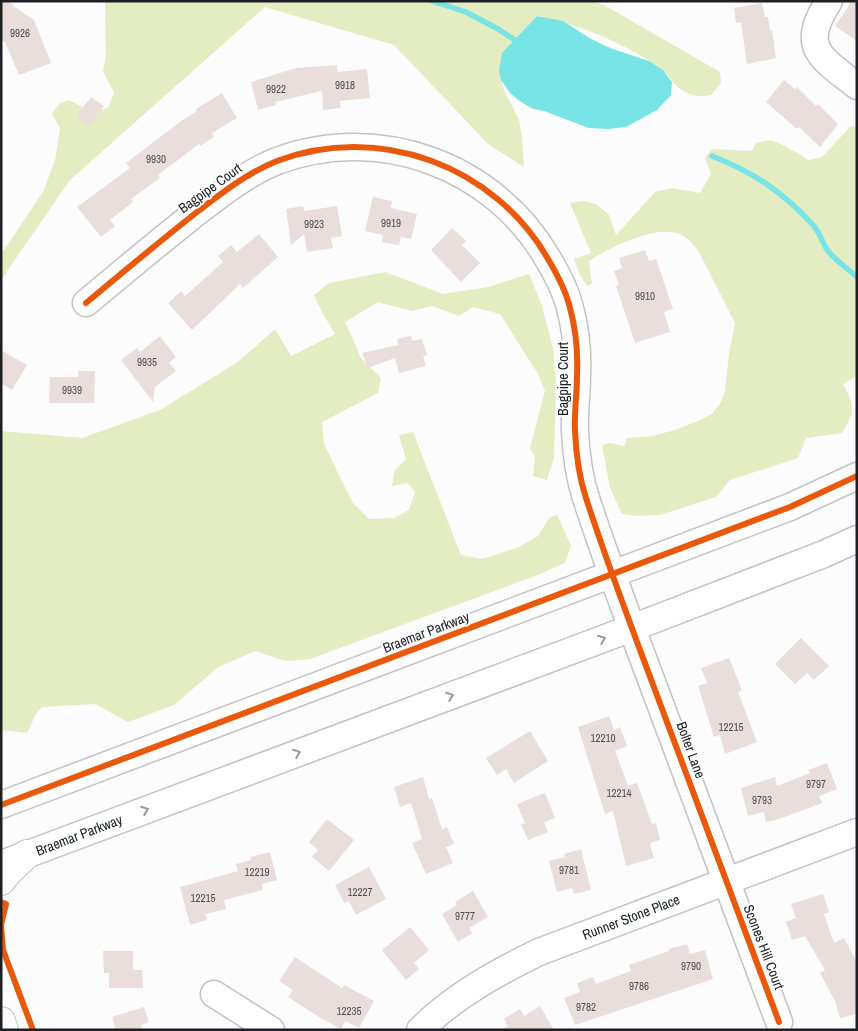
<svg xmlns="http://www.w3.org/2000/svg" width="858" height="1031" viewBox="0 0 858 1031" font-family="'Archivo Narrow',sans-serif">
<style>
.green{fill:#e4ecc2}
.water{fill:#79e4e6}
.lines{fill:none;stroke-linecap:round;stroke-linejoin:round}
.stream{stroke:#79e4e6;stroke-width:5.5}
.building{fill:#eadedd}
.minor-casing{stroke:#c2c2c3;stroke-width:29}
.major-casing{stroke:#c2c2c3;stroke-width:30}
.minor{stroke:#fff;stroke-width:26}
.major{stroke:#fff;stroke-width:28}
.cycleway-casing{stroke:#fbfcfd;stroke-width:9}
.cycleway{stroke:#e8590c;stroke-width:6}
.oneway{stroke:#9a9a9c}
.labels{text-anchor:middle;stroke-width:4;stroke-linejoin:round;paint-order:stroke}
.number-label{font-size:11px;fill:#514f51}
.street-label{font-size:14px;fill:#1e1f22;stroke:#fbfcfd}
</style>
<rect width="100%" height="100%" fill="#fcfcfc"/>
<g class="green">
<path d="M105 1H592L604 5 720 72 721 83 711 95C701 97 694 96 685 92 674 87 670 75 660 68 624 43 580 25 537 16L525 29 499 71 504 90 519 120 522 138 524 167 488 144 394 45 265 7 70 180 1 280V255L43 192 55 160 60 128 52 114 59 104 69 100 93 112 108 108 114 93 103 71 106 55Z"/>
<path d="M851 126 857 128V376L843 384C855 407 855 411 842 433L806 438 798 458 730 480 716 497 682 508 660 515 637 516 622 514 610 488 602 445 610 443 624 446 627 438 652 436 675 430 698 421 712 414 721 402 725 392 729 353 735 323 698 250C692 243 686 236 677 233 652 226 609 248 589 261L592 284 587 286 580 275 574 259 591 253 570 203 582 201 596 204 609 215 616 235 655 192 672 188 700 193 711 174 705 158 712 149 752 151 756 143 771 140 785 146 809 160 822 157Z"/>
<path d="M385 272 443 294 488 287 529 274 542 306 553 348 556 383 554 457 547 480 533 476 535 457 530 448 545 391 538 374 500 314 473 307 459 316 432 306 412 311 378 302 345 322 361 358 381 378 378 393 322 422 324 444 340 477 353 503 369 519 394 518 409 510 415 492 408 483 392 486 395 470 406 459 399 435 413 432 461 555 482 559 517 548 538 536 550 517 557 515 571 546 565 563 535 576 310 659 286 661 255 651 217 668 174 705 128 722 95 704 42 707C32 717 34 722 27 733L1 730V431L82 438 160 410 238 362 275 329 291 356 335 334 322 312 314 295 329 283Z"/>
</g>
<path class="water" d="M537 16 563 21 591 39 610 48 649 61 663 70 672 82 671 95 657 110 626 127 608 129 589 128 544 111 533 109 518 100 510 93 501 80 499 71 502 53Z"/>
<g class="lines">
<g class="stream">
<path d="M432 1 466 12 498 29 515 40"/>
<path d="M712 156C753 172 783 192 813 225 820 232 822 243 828 251 835 260 848 269 857 277"/>
</g>
</g>
<g class="building">
<path d="M1 1H9L16 8 34 20 51 63 19 75 5 42 1 40Z"/>
<path d="M852 1H857V41L835 26Z"/>
<path d="M762 3 765 17H768L770 31 772 30 776 58 747 64 741 22 736 23 734 8Z"/>
<path d="M337 65V72L367 69 370 98 340 101 341 108 323 110 322 91 275 102 276 105 258 110 251 82 296 68Z"/>
<path d="M784 80 795 89 797 87 816 106 818 104 838 124 820 147 799 127 797 129 766 102Z"/>
<path d="M222 93 237 118 212 133 214 137 200 146 199 144 158 175 160 178 131 199 133 202 110 220 115 226 101 237 77 207 130 168 126 163 184 119 197 111 196 109Z"/>
<path d="M91 97 104 106 89 127 76 117Z"/>
<path d="M373 197 392 201 391 208 417 214 411 239 401 237 399 245 382 242 383 235 365 231Z"/>
<path d="M303 206 304 211 337 206 342 236 331 238 333 248 307 252 304 234 291 245 286 209Z"/>
<path d="M452 228 466 241 462 245 480 263 461 282 431 250Z"/>
<path d="M259 234 278 257 243 288 240 284 192 330 168 303 181 291 185 296 223 262 218 256 231 245 237 252Z"/>
<path d="M645 250 649 261 656 259 673 309 664 312 670 332 635 343 616 286 619 285 614 271 622 268 619 258Z"/>
<path d="M160 336 176 357 169 363 176 371 155 387 153 402 121 360 137 348 140 352Z"/>
<path d="M411 336 412 341 422 339 427 355 423 356 426 366 399 373 395 358 368 368 362 353 398 345 397 339Z"/>
<path d="M1 350 27 365 12 390 1 383Z"/>
<path d="M78 371H95L94 403H49L50 377H78Z"/>
<path d="M801 638 829 666 814 680 807 673 795 684 775 664Z"/>
<path d="M729 658 742 690 738 692 757 742 725 754 720 735 714 737 698 686 707 683 701 668Z"/>
<path d="M609 716 614 730 620 727 627 746 615 751 628 786 637 783 652 824 656 823 660 840 650 843 654 858 626 866 613 811 605 814 578 727Z"/>
<path d="M530 731 548 761 514 783 506 769 497 775 486 758Z"/>
<path d="M827 763 837 789 819 796 822 803 779 819 766 822 764 812 748 816 741 788 775 777 777 786 810 773 808 770Z"/>
<path d="M423 777 429 799 432 798 442 829 447 827 454 844 446 847 453 863 426 874 412 843 422 839 411 803 400 807 394 787Z"/>
<path d="M545 793 555 818 544 822 548 832 528 840 521 824 525 823 517 804Z"/>
<path d="M327 819 354 840 329 871 312 857 318 850 309 842Z"/>
<path d="M581 849 591 890 574 894 572 888 557 892 549 861 565 857 564 854Z"/>
<path d="M270 852 277 880 262 884 263 890 224 900 226 909 205 914 207 920 190 925 180 887 238 871 236 864 251 860 250 857Z"/>
<path d="M369 867 386 899 356 915 349 901 344 903 335 885Z"/>
<path d="M473 891 488 917 469 928 472 933 458 942 442 914 457 905 455 902Z"/>
<path d="M823 894 829 912 824 914 834 943 844 938 857 962V1014L840 1018 835 1001 820 973 825 970 805 936 792 940 786 922 796 918 791 904Z"/>
<path d="M410 927 429 950 414 963 419 969 406 980 382 950Z"/>
<path d="M687 944 690 954 705 950 713 979 575 1025 564 998 580 992 577 983 593 977 596 984 631 971 629 965 669 951V949Z"/>
<path d="M103 951H133V970H142L143 988H109V973H104Z"/>
<path d="M295 957 342 988 344 985 374 1001 359 1028 345 1021 341 1029 319 1017 288 997 293 990 279 981Z"/>
<path d="M540 1006 554 1030H501L508 1026 504 1019 520 1009 524 1016Z"/>
<path d="M144 1007 149 1022 141 1025 143 1030H116L112 1017Z"/>
</g>
<g class="lines">
<defs>
<g id="minor">
<path d="M829 1C799 48 820 57 857 86"/>
<path d="M86 303C123 272 159 242 197 212 222 193 247 173 277 161 379 123 494 165 548 259 557 274 566 291 570 308 576 330 578 354 577 376 577 394 574 413 575 431 576 453 579 477 586 498 607 563 631 626 655 690 696 801 737 912 779 1022"/>
<path d="M1 805 790 507 857 476"/>
<path d="M7 862 632 628 824 554 857 539"/>
<path d="M214 994 271 1030"/>
<path d="M420 1030C454 996 496 973 539 952L857 832"/>
</g>
<g id="major">
<path d="M1 881 8 872 27 854"/>
<path d="M1 1021 4 1030"/>
</g>
</defs>
<use href="#minor" class="minor-casing"/>
<use href="#major" class="major-casing"/>
<use href="#minor" class="minor"/>
<use href="#major" class="major"/>
<defs>
<g id="cycleway">
<path d="M86 303C123 272 159 242 197 212 222 193 247 173 277 161 379 123 494 165 548 259 557 274 566 291 570 308 576 330 578 354 577 376 577 394 574 413 575 431 576 453 579 477 586 498 607 563 631 626 655 690 696 801 737 912 779 1022"/>
<path d="M1 805 790 507 857 476"/>
<path d="M1 902 6 904 1 925 3 950 33 1030"/>
</g>
</defs>
<use href="#cycleway" class="cycleway-casing"/>
<use href="#cycleway" class="cycleway"/>
</g>
<defs><path id="oneway-chevron" d="M-2-3.5L2.5 0L-2 3.5" fill="none" stroke-width="1.6" stroke-linecap="round" stroke-linejoin="round" transform="scale(1.25)"/></defs>
<g class="oneway">
<use href="#oneway-chevron" transform="translate(602 639) rotate(-21)"/>
<use href="#oneway-chevron" transform="translate(450 696) rotate(-21)"/>
<use href="#oneway-chevron" transform="translate(297 753) rotate(-21)"/>
<use href="#oneway-chevron" transform="translate(145 810) rotate(-21)"/>
</g>
<g class="labels">
<g class="number-label">
<text x="20" y="37">9926</text>
<text x="345" y="89">9918</text>
<text x="276" y="93">9922</text>
<text x="156" y="163">9930</text>
<text x="391" y="227">9919</text>
<text x="314" y="228">9923</text>
<text x="645" y="300">9910</text>
<text x="147" y="366">9935</text>
<text x="72" y="394">9939</text>
<text x="731" y="731">12215</text>
<text x="603" y="742">12210</text>
<text x="816" y="788">9797</text>
<text x="619" y="797">12214</text>
<text x="762" y="804">9793</text>
<text x="569" y="874">9781</text>
<text x="257" y="876">12219</text>
<text x="360" y="896">12227</text>
<text x="203" y="902">12215</text>
<text x="465" y="920">9777</text>
<text x="691" y="970">9790</text>
<text x="639" y="990">9786</text>
<text x="586" y="1011">9782</text>
<text x="349" y="1015">12235</text>
</g>
<g class="street-label">
<text transform="translate(210 188) rotate(-36)" y="5">Bagpipe Court</text>
<text transform="translate(563 379) rotate(-90)" y="5">Bagpipe Court</text>
<text transform="translate(426 632) rotate(-21)" y="5">Braemar Parkway</text>
<text transform="translate(691 750) rotate(70)" y="5">Bolter Lane</text>
<text transform="translate(79 835) rotate(-21)" y="5">Braemar Parkway</text>
<text transform="translate(631 917) rotate(-21)" y="5">Runner Stone Place</text>
<text transform="translate(764 947) rotate(69)" y="5">Scones Hill Court</text>
</g>
</g>
<rect width="858" height="1031" fill="none" stroke="#1e1f22" stroke-width="5"/>
</svg>
